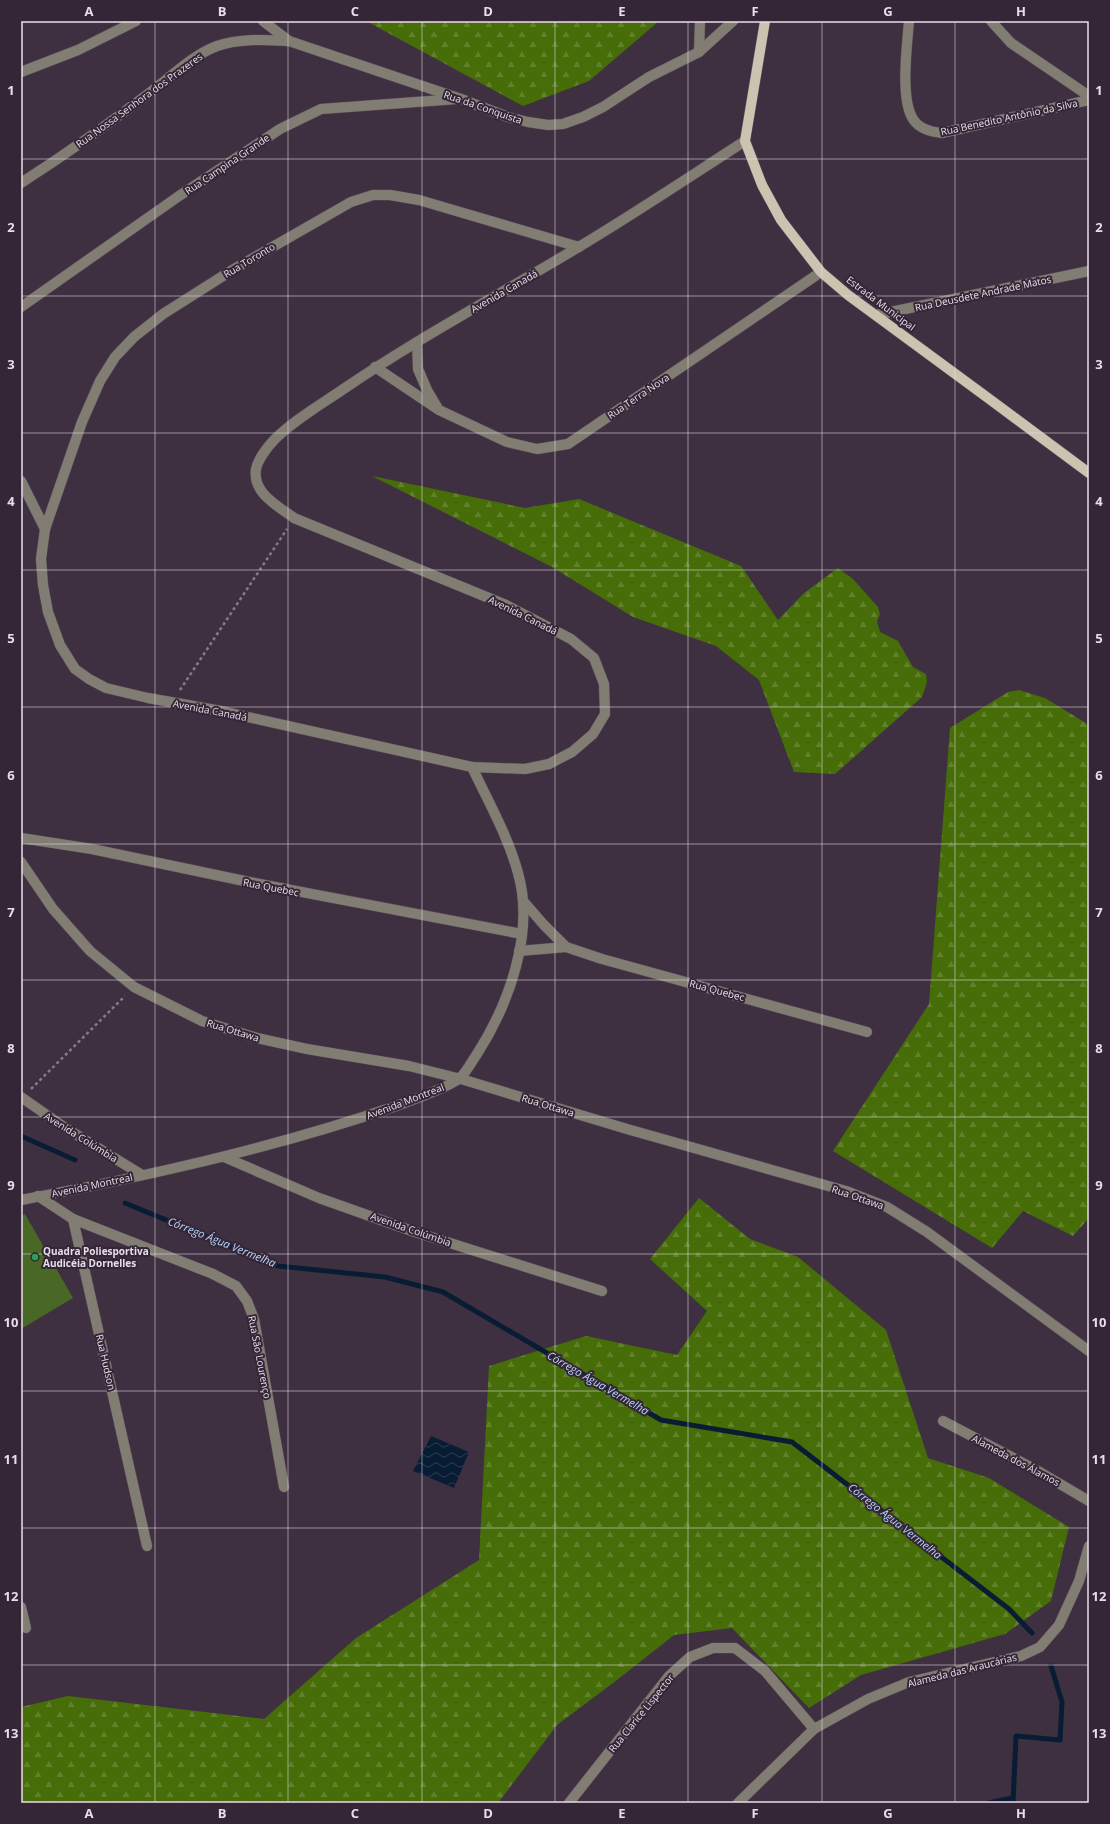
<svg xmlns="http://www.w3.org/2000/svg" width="1110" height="1824" viewBox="0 0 1110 1824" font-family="'Open Sans',sans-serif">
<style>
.green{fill:#496725}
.forest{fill:url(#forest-firs)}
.water{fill:url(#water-waves)}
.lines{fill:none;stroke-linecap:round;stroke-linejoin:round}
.stream{stroke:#081d33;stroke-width:5}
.minor-casing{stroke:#594c5b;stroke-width:11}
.major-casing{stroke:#594c5b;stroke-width:11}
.path{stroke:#867a88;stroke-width:2.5;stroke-dasharray:3 3;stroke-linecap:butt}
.minor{stroke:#817d73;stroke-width:10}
.major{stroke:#cbc4b0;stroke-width:10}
.grid{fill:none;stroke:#e7dee9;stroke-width:1;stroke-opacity:0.55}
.leisure-dot{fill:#2e9e5b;stroke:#342636;stroke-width:1.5}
.labels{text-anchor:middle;stroke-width:4;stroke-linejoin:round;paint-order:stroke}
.street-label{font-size:10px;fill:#e7dee9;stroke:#342636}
.poi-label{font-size:10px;font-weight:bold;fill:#e7dee9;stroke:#342636;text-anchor:start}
.water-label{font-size:11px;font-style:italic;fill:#b8d8fe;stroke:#342636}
.neatline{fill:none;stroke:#e7dee9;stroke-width:1.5}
.grid-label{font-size:13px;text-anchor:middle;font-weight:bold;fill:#e7dee9}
</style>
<defs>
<pattern id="forest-firs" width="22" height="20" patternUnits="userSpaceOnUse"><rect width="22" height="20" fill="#466d08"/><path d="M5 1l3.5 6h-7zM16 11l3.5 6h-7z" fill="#61812c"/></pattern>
<pattern id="water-waves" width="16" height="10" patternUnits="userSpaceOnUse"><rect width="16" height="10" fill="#081d33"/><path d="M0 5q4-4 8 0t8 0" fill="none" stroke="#2c3d51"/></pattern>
</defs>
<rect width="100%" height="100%" fill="#3e3040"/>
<path class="green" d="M25 1214 73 1298 21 1329V1216Z"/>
<g class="forest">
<path d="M366 21H659L589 81 523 106Z"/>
<path d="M372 476 525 508 579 499 741 566 778 620 804 593 838 568 853 579 878 607 880 614 877 621 880 632 898 641 913 667 926 674 927 682 922 697 835 774 794 772 759 680 716 646 633 617 552 567Z"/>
<path d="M1019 690 1045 698 1089 725V1218L1073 1236 1023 1211 992 1248 833 1151 929 1004 950 728 1008 692Z"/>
<path d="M699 1198 750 1239 798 1257 886 1330 928 1458 989 1478 1069 1527 1051 1601 1005 1634 861 1675 809 1708 732 1628 674 1635 617 1680 557 1725 498 1803H21V1707L68 1696 264 1719 356 1638 479 1560 489 1366 586 1336 677 1355 707 1311 650 1259Z"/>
</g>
<path class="water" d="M431 1436 469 1452 454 1488 413 1471Z"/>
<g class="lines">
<g class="stream">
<path d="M21 1136 75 1160"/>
<path d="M125 1203 278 1266 385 1277 443 1292 661 1420 792 1442 1009 1609 1032 1633"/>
<path d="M989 1803 1012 1798"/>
<path d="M1013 1803 1016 1736 1060 1740 1062 1702 1051 1666"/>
</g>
<defs>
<g id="minor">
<path d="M263 21 289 41 461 99 508 117 528 122 548 125 563 124 583 117 603 107 649 77 699 52 733 21"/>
<path d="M909 21C907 46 900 99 913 119 919 129 932 132 942 133L1089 100"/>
<path d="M991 21 1011 43 1089 96"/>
<path d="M699 52 700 21"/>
<path d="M21 72 78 50 136 21"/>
<path d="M21 183C66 154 110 123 152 91 173 75 193 55 217 46 240 38 266 40 289 41"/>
<path d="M21 307 179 196 280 129 321 109 457 99"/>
<path d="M876 315 1089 271"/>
<path d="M417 342 418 369 427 390 437 407"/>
<path d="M375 367 439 410 507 442 537 449 568 444 821 272"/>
<path d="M21 481 45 529 41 559 43 585 48 612 60 645 75 669 89 679 106 688 148 698 221 711 472 767 525 769 549 764 572 752 593 734 605 714 604 684 594 658 571 639 506 605 294 518C278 506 252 493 256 469 258 459 268 446 275 439 294 420 320 405 342 390 418 338 499 295 577 248 634 214 689 177 745 141"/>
<path d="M45 529 82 422 100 381 115 357 134 337 163 314 234 269 351 202 373 195H390L419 200 579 247"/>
<path d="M21 838 92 849 254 883 522 934"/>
<path d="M21 862 53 909 90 951 134 987 202 1021 257 1038 307 1049 409 1066 461 1079 627 1129 846 1191 887 1207 927 1232 1089 1351"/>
<path d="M524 902 544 925 566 947 602 959 867 1032"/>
<path d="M519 951 566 947"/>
<path d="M21 1097 64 1127 142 1175"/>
<path d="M224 1157 319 1198 412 1231 602 1291"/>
<path d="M38 1196 73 1219 147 1546"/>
<path d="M21 1200C147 1176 274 1148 396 1106 408 1102 454 1085 461 1077 467 1071 472 1061 477 1054 509 1004 535 932 518 873 508 836 488 801 472 767"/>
<path d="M73 1219 213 1274 236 1286 247 1301 254 1319 284 1487"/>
<path d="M943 1421 1038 1471 1089 1501"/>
<path d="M21 1607 26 1628"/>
<path d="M569 1803 669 1676 690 1657 713 1648H735L765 1671 814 1729"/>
<path d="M738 1803 814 1729 868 1699 909 1682 1021 1656 1040 1647 1059 1625 1079 1581 1089 1546"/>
</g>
<path id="major" d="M765 21 745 141 762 185 781 220 821 272 848 295 988 398 1089 473"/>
</defs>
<use href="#minor" class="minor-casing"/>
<use href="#major" class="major-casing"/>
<g class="path">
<path d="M180 690 287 529"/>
<path d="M31 1089 125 996"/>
</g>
<use href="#minor" class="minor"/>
<use href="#major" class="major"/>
</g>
<path class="grid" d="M155 21V1803M288 21V1803M422 21V1803M555 21V1803M688 21V1803M822 21V1803M955 21V1803M21 159H1089M21 296H1089M21 433H1089M21 570H1089M21 707H1089M21 844H1089M21 980H1089M21 1117H1089M21 1254H1089M21 1391H1089M21 1528H1089M21 1665H1089"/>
<circle class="leisure-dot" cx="35" cy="1257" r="4"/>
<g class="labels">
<g class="street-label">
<text transform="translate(139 100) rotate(-36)" y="4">Rua Nossa Senhora dos Prazeres</text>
<text transform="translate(483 107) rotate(19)" y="4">Rua da Conquista</text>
<text transform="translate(1009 117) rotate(-12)" y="4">Rua Benedito Antônio da Silva</text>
<text transform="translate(227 164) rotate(-34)" y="4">Rua Campina Grande</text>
<text transform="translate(249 260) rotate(-31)" y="4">Rua Toronto</text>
<text transform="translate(504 291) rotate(-30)" y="4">Avenida Canadá</text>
<text transform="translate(983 293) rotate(-12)" y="4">Rua Deusdete Andrade Matos</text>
<text transform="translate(881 303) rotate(37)" y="4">Estrada Municipal</text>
<text transform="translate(638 396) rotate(-34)" y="4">Rua Terra Nova</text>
<text transform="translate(523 615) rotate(26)" y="4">Avenida Canadá</text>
<text transform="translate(210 710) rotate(11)" y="4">Avenida Canadá</text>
<text transform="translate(271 887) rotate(11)" y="4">Rua Quebec</text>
<text transform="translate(717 990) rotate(15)" y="4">Rua Quebec</text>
<text transform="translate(233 1030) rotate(17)" y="4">Rua Ottawa</text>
<text transform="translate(405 1101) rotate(-21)" y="4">Avenida Montreal</text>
<text transform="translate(548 1105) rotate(17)" y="4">Rua Ottawa</text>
<text transform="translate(81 1137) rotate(32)" y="4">Avenida Colúmbia</text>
<text transform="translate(92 1185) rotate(-12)" y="4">Avenida Montreal</text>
<text transform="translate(858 1197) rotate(19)" y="4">Rua Ottawa</text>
<text transform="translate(411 1229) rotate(19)" y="4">Avenida Colúmbia</text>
<text transform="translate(260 1357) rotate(79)" y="4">Rua São Lourenço</text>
<text transform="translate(106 1362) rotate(77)" y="4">Rua Hudson</text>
<text transform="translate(1016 1460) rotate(28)" y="4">Alameda dos Álamos</text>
<text transform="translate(962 1670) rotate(-14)" y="4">Alameda das Araucárias</text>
<text transform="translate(641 1713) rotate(-51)" y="4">Rua Clarice Lispector</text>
</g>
<g class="poi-label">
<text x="43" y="1255">Quadra Poliesportiva<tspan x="43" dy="12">Audicéia Dornelles</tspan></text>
</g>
<g class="water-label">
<text transform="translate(222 1242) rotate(22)" y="4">Córrego Água Vermelha</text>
<text transform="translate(598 1383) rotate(30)" y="4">Córrego Água Vermelha</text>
<text transform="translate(895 1521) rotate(38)" y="4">Córrego Água Vermelha</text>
</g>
</g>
<rect width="1110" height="1824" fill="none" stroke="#342636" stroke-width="44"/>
<rect x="22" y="22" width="1066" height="1780" class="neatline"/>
<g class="grid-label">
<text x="89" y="16">A</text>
<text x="222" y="16">B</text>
<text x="355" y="16">C</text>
<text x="488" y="16">D</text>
<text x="622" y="16">E</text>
<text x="755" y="16">F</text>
<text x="888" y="16">G</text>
<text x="1021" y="16">H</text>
<text x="11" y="95">1</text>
<text x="1099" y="95">1</text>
<text x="11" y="232">2</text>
<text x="1099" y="232">2</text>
<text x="11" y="369">3</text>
<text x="1099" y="369">3</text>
<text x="11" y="506">4</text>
<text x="1099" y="506">4</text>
<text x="11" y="643">5</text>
<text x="1099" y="643">5</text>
<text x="11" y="780">6</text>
<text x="1099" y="780">6</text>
<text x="11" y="917">7</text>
<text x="1099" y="917">7</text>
<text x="11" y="1053">8</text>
<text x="1099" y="1053">8</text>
<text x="11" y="1190">9</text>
<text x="1099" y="1190">9</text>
<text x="11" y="1327">10</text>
<text x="1099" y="1327">10</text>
<text x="11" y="1464">11</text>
<text x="1099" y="1464">11</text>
<text x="11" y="1601">12</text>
<text x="1099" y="1601">12</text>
<text x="11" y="1738">13</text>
<text x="1099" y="1738">13</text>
<text x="89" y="1818">A</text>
<text x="222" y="1818">B</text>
<text x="355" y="1818">C</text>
<text x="488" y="1818">D</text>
<text x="622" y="1818">E</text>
<text x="755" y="1818">F</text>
<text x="888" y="1818">G</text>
<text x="1021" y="1818">H</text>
</g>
</svg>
